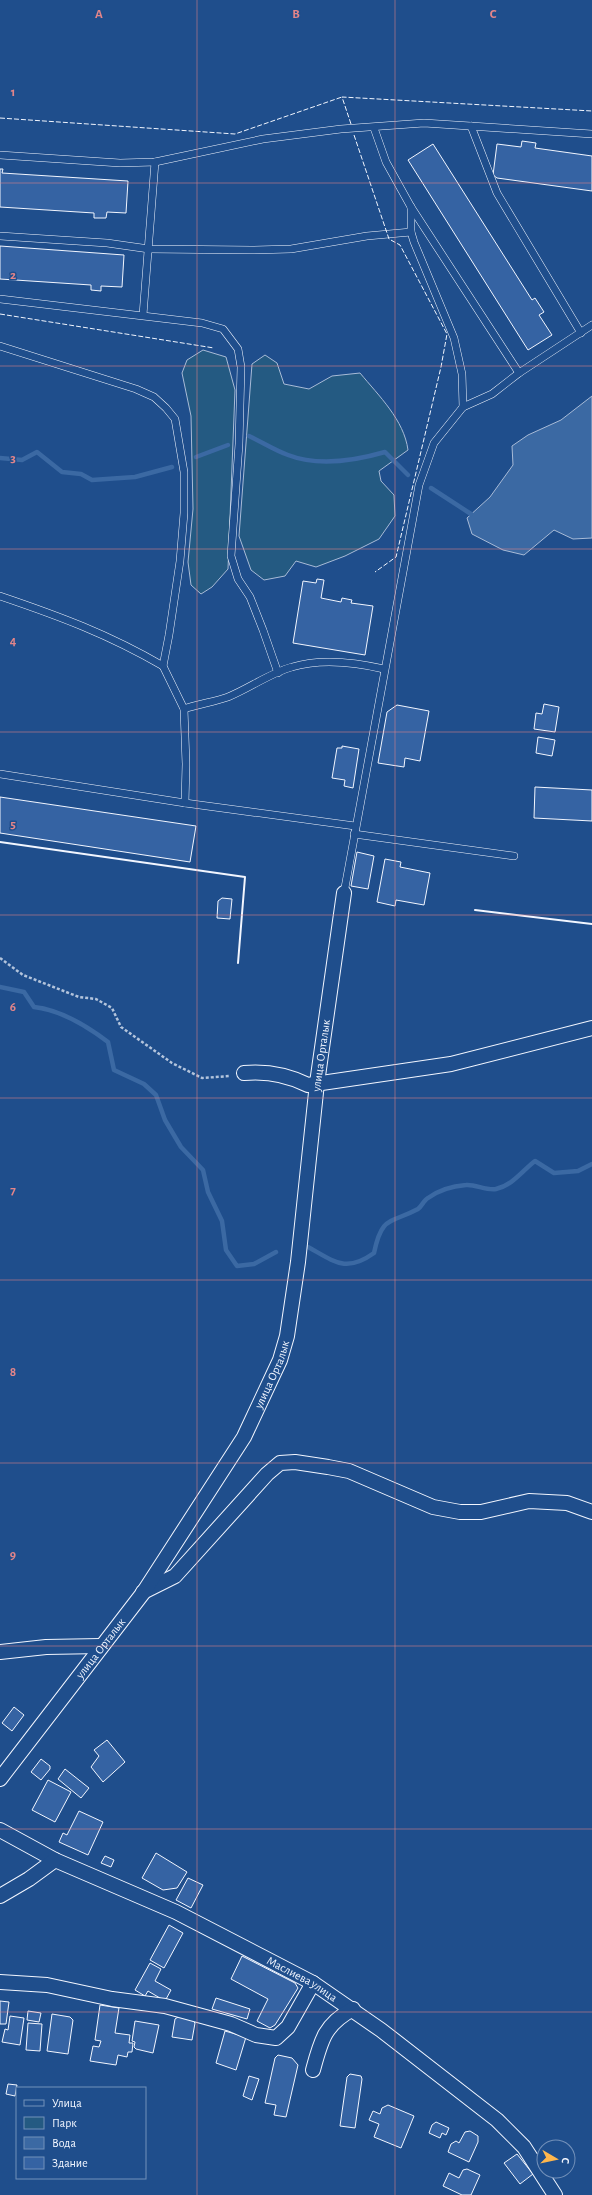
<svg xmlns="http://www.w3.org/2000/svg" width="592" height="2195" viewBox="0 0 592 2195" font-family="'Alegreya Sans',sans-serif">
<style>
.green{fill:#245a82;stroke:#a8bbd7}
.water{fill:#3b69a3;stroke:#a8bbd7}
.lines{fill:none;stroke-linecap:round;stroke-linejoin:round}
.stream{stroke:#3b69a3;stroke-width:4.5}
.building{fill:#3563a3;stroke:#f2f6ff}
.lane-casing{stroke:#f2f6ff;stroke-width:8}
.street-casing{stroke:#f2f6ff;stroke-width:16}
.path{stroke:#b3c4dc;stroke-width:2.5;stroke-dasharray:3 2;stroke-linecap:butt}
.lane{stroke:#1f4e8c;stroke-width:7}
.street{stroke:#1f4e8c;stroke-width:14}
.fence{stroke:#f2f6ff;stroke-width:1;stroke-dasharray:5 2;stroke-linecap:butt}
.wall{stroke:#f2f6ff;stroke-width:2}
.grid{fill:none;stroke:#e38589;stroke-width:1;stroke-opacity:0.55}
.labels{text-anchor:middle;stroke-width:3;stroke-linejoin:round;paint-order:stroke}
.street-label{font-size:12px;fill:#f2f6ff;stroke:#1f4e8c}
.grid-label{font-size:13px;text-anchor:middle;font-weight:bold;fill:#e38589;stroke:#1f4e8c;stroke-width:3;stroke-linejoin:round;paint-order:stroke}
</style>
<rect width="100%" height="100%" fill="#1f4e8c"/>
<g class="green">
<path d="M203 350 226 357 235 390 228 569 212 587 201 594 191 585 188 562 193 509 191 416 182 373 187 360Z"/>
<path d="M265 355 277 363 284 384 309 389 332 376 360 373C379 396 404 420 408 450L379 471 381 481 394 495 395 516 379 539 345 556 316 567 296 561 285 576 264 580 251 570 239 536 252 364Z"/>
</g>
<path class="water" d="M592 396V538L573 539 554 530 524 555 503 550 472 534 467 518 490 497 513 465 512 446 528 435 561 420Z"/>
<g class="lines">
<g class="stream">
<path d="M249 436C262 442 274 450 288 455 319 467 354 461 385 452L408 475"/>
<path d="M196 457 228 445"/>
<path d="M0 458 22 460 37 452 62 472 81 474 92 480 135 477 172 467"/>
<path d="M431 488 471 514"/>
<path d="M0 987 24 992 34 1007C61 1010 87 1026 108 1042L114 1070 144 1084 156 1095 165 1120 181 1147 203 1170 208 1192 222 1221 226 1250 237 1266 254 1264 276 1252"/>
<path d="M308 1247C335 1262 346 1273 374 1253 382 1215 390 1224 418 1209 422 1206 424 1200 428 1198 439 1190 453 1186 466 1185 475 1184 487 1191 496 1189 513 1185 522 1171 535 1161L554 1173 578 1171 592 1164"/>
</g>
</g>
<g class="building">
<path d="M522 141 536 143 535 148 592 156V191L497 178 493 175 497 144 521 147Z"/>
<path d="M433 144 532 300 535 298 544 312 539 315 552 335 528 350 408 160Z"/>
<path d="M0 169H3L2 173 128 181 126 213 107 212 106 218H94V213L0 207Z"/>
<path d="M0 246 124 255 122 287 101 286V291L91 290V285L0 279Z"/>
<path d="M317 579 324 580 321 598 341 602 342 598 352 600 351 603 373 606 365 655 293 643 303 581 316 583Z"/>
<path d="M544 704 559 707 555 732 534 729 536 713 542 714Z"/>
<path d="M397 705 429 711 420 761 405 758 404 767 378 763 387 712Z"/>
<path d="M538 737 555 740 552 756 536 753Z"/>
<path d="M342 746 359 749 353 788 344 786 345 780 332 778 337 748H342Z"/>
<path d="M535 787 592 790V821L534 818Z"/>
<path d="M0 797 196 826 190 862 0 833Z"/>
<path d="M357 852 374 856 368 889 351 886Z"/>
<path d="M385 859 401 862 400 867 430 873 424 905 396 900 395 906 377 902Z"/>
<path d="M222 898 232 899 230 919 217 918 218 901Z"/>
<path d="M14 1707 24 1715 12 1731 2 1723Z"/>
<path d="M107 1740 125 1762 103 1782 91 1767 99 1756 94 1750Z"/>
<path d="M41 1759 50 1766V1769L41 1780 31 1772Z"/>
<path d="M65 1769 89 1788 81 1798 58 1779Z"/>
<path d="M48 1780 71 1792 55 1822 32 1810Z"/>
<path d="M79 1811 103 1822 88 1855 59 1842 63 1833 67 1835Z"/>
<path d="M156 1853 187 1872 177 1888 163 1890 142 1878Z"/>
<path d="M105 1856 114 1860 111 1867 101 1863Z"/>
<path d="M188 1878 203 1885 191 1908 176 1900Z"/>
<path d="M169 1925 183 1933 164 1968 150 1960Z"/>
<path d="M242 1956 295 1983 298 1988 275 2025 270 2028 257 2021 268 1999 231 1979Z"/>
<path d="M150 1963 161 1969 155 1981 171 1990 165 2001 148 1991 145 1996 135 1990Z"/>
<path d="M216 1998 250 2009 247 2019 212 2009Z"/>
<path d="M0 2001 9 2002 6 2024H0Z"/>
<path d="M100 2005 119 2008 115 2033 130 2035 129 2043H133L132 2052H128L127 2057 118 2055 116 2065 90 2061 93 2046 99 2047 101 2041 95 2040Z"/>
<path d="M28 2011 41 2013 39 2022 27 2020Z"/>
<path d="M52 2014 70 2017 73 2020 68 2054 47 2051Z"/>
<path d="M181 2015 188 2016 195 2023 192 2040 172 2037 175 2019Z"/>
<path d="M10 2016 24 2018 20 2045 2 2042 5 2029 8 2030Z"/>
<path d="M135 2021 159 2025 153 2053 136 2049 134 2047 135 2042 132 2041Z"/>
<path d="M28 2023 42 2024 40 2051 26 2050Z"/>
<path d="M225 2031 246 2037 236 2070 216 2063Z"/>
<path d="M278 2055 292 2058 298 2065 286 2117 274 2115 276 2105 265 2103 275 2058Z"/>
<path d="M350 2074 361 2076 362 2079 355 2128 340 2126 347 2077Z"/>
<path d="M249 2076 259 2079 252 2100 243 2096Z"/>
<path d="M8 2084 17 2085 15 2096 6 2094Z"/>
<path d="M388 2105 414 2116 401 2148 374 2137 379 2124 369 2120 373 2111 380 2114 382 2108Z"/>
<path d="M436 2122 449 2128 446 2135 442 2133 440 2138 429 2133 432 2125Z"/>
<path d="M470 2131 478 2136V2142L469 2162 448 2152 451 2144 456 2141 459 2143 465 2132Z"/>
<path d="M517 2154 533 2174 520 2184 504 2163Z"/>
<path d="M467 2169 480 2175 471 2195H462L443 2186 449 2173 459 2178 463 2170Z"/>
</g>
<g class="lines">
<defs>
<g id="lane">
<path d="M471 126 497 193 581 333"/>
<path d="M374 128 386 162 411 207 519 373"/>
<path d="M0 155 120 163 155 162 263 139 341 129 424 123 592 134"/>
<path d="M411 207V232L414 242 454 338 462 374 463 407"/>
<path d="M0 236 107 243 149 249 252 250 291 249 367 236 411 232"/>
<path d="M0 299 202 323 223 329 238 349 241 367 239 444 231 556 238 579 250 597 263 630 278 673"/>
<path d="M143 315 155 162"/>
<path d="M0 346 136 389 154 397 166 408 175 419 184 472V513L180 561 169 635 163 666 184 709 186 764 185 803"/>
<path d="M0 596C59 616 108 634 163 666"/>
<path d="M184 709C198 704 214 702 228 697 250 688 270 673 292 667 322 658 354 662 384 669"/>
<path d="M0 774 185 803 355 826"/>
<path d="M354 834 514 856"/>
<path d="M344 893 419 485 434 443 463 407 492 394 519 373 592 325"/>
</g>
<g id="street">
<path d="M244 1073C266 1071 288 1075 308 1085L451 1064 592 1028"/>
<path d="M143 1592 175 1576 267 1474 280 1463 295 1462 328 1467 349 1471 433 1507 460 1512H481L529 1501 567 1503 592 1512"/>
<path d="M0 1652 46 1647 101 1646"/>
<path id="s1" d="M0 1779 143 1593 244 1437 280 1360 287 1336 298 1262 317 1083 344 893"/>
<path id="s2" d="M0 1830 55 1860 176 1912 313 1983 381 2030 497 2120 524 2147 555 2195"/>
<path d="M0 1896 29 1879 55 1860"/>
<path d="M0 1982 47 1985 112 1999 165 2006 231 2024 256 2035 276 2038 288 2027 313 1983"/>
<path d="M313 2070C321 2040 325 2024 353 2009"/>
</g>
</defs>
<use href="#lane" class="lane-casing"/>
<use href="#street" class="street-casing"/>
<path class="path" d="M0 958 23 975 79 997 96 999 112 1008 121 1027 172 1063 202 1078 230 1076"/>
<use href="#lane" class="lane"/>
<use href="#street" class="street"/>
<g class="fence">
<path d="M0 118 235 134 342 97"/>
<path d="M351 124 342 97 592 111"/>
<path d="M354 135 389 239 400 245 447 334 441 367 396 557 375 572"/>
<path d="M0 314 214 348"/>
</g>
<g class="wall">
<path d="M0 842 245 877 238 963"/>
<path d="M475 910 592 924"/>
</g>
</g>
<path class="grid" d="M197 0V2195M395 0V2195M0 183H592M0 366H592M0 549H592M0 732H592M0 915H592M0 1098H592M0 1280H592M0 1463H592M0 1646H592M0 1829H592M0 2012H592"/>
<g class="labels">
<g class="street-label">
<text dy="4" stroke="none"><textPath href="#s1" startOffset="813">улица Орталык</textPath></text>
<text dy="4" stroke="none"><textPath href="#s1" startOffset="489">улица Орталык</textPath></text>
<text dy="4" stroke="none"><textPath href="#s1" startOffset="165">улица Орталык</textPath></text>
<text dy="4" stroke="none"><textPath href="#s2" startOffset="337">Маслиева улица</textPath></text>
</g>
</g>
<g class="grid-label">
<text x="99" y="18">A</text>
<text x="296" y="18">B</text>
<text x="493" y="18">C</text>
<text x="13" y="96">1</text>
<text x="13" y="279">2</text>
<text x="13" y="462">3</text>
<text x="13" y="645">4</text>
<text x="13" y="828">5</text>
<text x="13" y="1011">6</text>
<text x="13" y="1194">7</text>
<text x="13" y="1376">8</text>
<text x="13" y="1559">9</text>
</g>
<rect x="16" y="2087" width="130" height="92" fill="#1f4e8c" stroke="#7391ba"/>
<rect x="24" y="2100" width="20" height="6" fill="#1f4e8c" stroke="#7391ba"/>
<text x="52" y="2107" font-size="12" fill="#f2f6ff">Улица</text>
<rect x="24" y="2117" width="20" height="12" fill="#245a82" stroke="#7391ba"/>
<text x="52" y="2127" font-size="12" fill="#f2f6ff">Парк</text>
<rect x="24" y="2137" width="20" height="12" fill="#3b69a3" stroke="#7391ba"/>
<text x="52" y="2147" font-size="12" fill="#f2f6ff">Вода</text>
<rect x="24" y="2157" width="20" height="12" fill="#3563a3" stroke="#7391ba"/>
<text x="52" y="2167" font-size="12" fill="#f2f6ff">Здание</text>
<g transform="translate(556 2159) rotate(99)"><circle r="19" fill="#1f4e8c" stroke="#7391ba"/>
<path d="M0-3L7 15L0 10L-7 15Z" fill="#ffb74d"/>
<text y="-6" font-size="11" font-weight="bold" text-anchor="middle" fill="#f2f6ff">С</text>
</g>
</svg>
